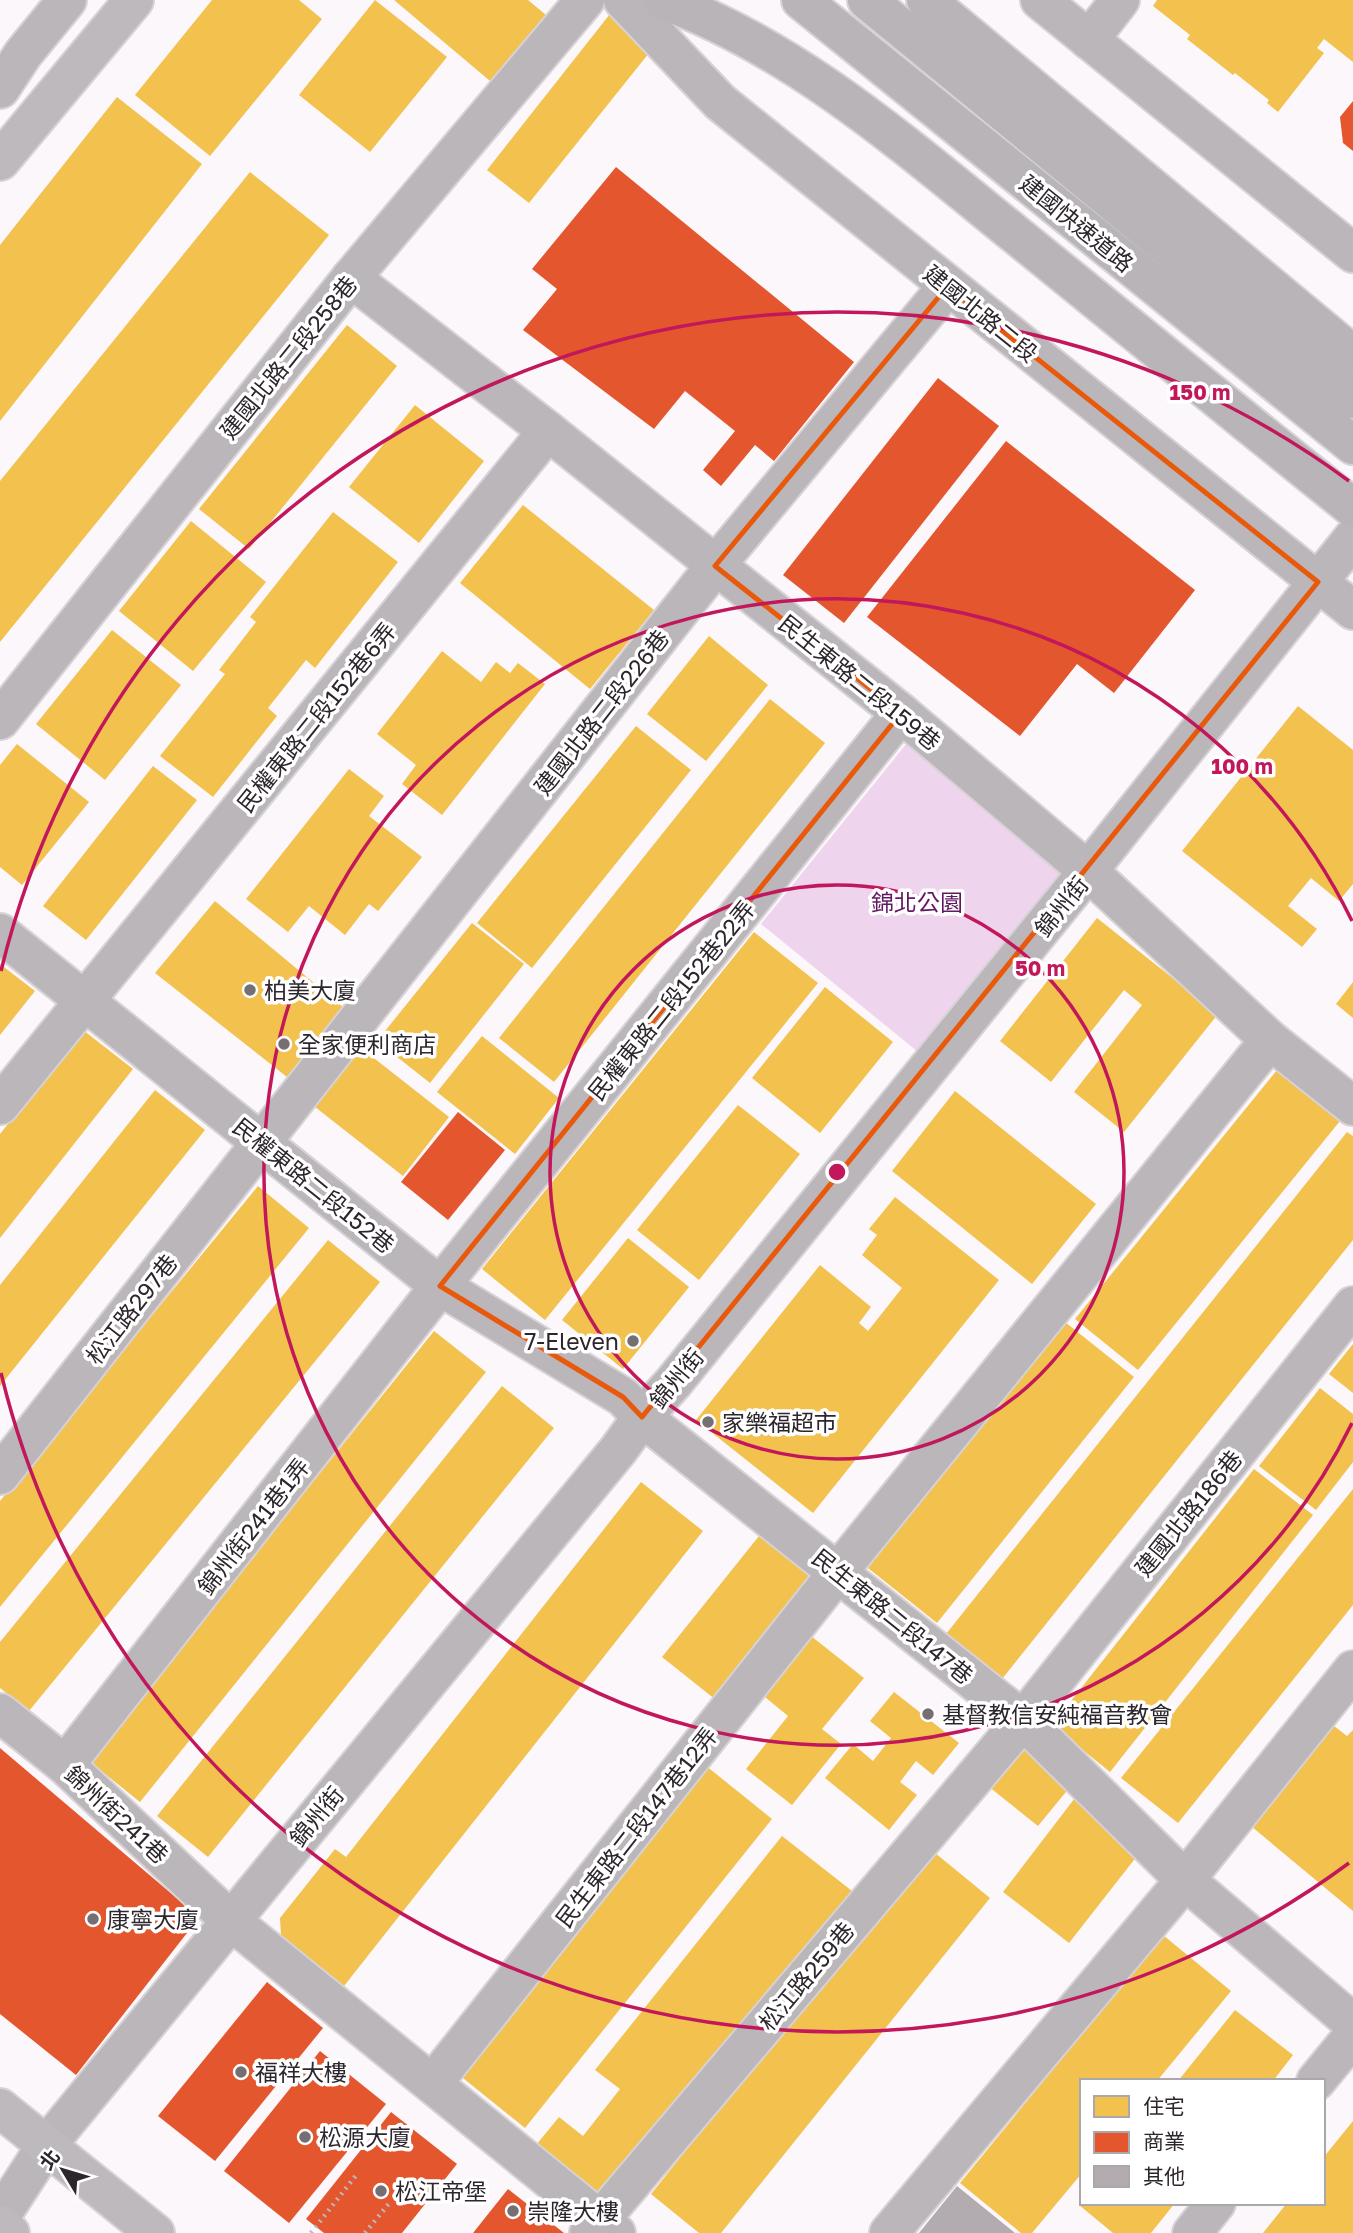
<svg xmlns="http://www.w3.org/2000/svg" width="1353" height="2233" viewBox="0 0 1353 2233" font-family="'Golos Text','Noto Sans TC',sans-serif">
  <rect width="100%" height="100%" fill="#fcf7fb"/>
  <polygon fill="#efd4ed" points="907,743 1074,879 928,1060 761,924"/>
  <g fill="#f2c14e">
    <polygon points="212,0 299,0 322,19 210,156 135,95"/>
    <polygon points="375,0 447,57 370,152 299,95"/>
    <polygon points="394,0 528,0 552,20 496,86"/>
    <polygon points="1157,0 1353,0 1353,62 1324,39 1317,48 1324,53 1278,112 1267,103 1269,100 1235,73 1233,75 1187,39 1190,35 1153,6"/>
    <polygon points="610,14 653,48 529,203 487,170"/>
    <polygon points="117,97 202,164 0,421 0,245"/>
    <polygon points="250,172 329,235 0,642 0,481"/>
    <polygon points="347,325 397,366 249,549 199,509"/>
    <polygon points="415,405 484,461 419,543 349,487"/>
    <polygon points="523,505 654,610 590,689 460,583"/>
    <polygon points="333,512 398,562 315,668 306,660 268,708 277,716 213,797 160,756 225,674 219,670 256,622 250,617"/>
    <polygon points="191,521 266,582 193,671 119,611"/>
    <polygon points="112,630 181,685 105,780 36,724"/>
    <polygon points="709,636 768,685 706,761 647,714"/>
    <polygon points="442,651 481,682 496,662 510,673 518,663 545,684 442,815 402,784 416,765 377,734"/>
    <polygon points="770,699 825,743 554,1082 499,1038"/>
    <polygon points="1298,706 1353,750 1353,884 1339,901 1311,878 1288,906 1317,929 1302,947 1182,851"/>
    <polygon points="636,726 691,770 532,968 477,923"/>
    <polygon points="17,744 89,802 22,885 0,867 0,765"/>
    <polygon points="153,766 197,800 86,940 43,906"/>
    <polygon points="349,769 384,796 369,816 422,857 378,911 369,904 345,935 309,906 288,932 246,899"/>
    <polygon points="215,901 343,1007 287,1077 155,973"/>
    <polygon points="1097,918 1218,1014 1124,1132 1074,1092 1142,1005 1124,990 1051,1082 1000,1041"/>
    <polygon points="472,923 524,964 430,1083 377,1041"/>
    <polygon points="754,932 818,983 545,1320 482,1269"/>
    <polygon points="0,964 35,991 0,1035"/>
    <polygon points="1353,982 1353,1018 1336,1004"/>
    <polygon points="825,987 893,1042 820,1133 752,1078"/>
    <polygon points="83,1030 133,1069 0,1238 0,1134"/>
    <polygon points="482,1036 559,1098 515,1154 437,1092"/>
    <polygon points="356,1044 449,1117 403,1176 310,1103"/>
    <polygon points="1277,1070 1340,1121 1138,1370 1075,1319"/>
    <polygon points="155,1090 205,1130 0,1386 0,1285"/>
    <polygon points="955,1091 1096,1204 1032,1284 892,1171"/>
    <polygon points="738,1105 800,1154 699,1280 637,1230"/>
    <polygon points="1347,1132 1353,1136 1353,1240 1002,1679 946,1634"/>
    <polygon points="258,1186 309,1228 0,1607 0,1501"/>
    <polygon points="895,1197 999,1280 813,1513 696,1420 820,1265 871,1307 859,1323 868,1331 902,1288 862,1255 877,1235 869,1229"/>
    <polygon points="628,1238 689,1287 623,1369 562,1320"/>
    <polygon points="328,1240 380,1282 29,1711 0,1688 0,1642"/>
    <polygon points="1065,1322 1134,1377 937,1623 868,1568"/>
    <polygon points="434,1331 486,1372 140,1802 89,1761"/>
    <polygon points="1353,1344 1353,1393 1329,1374"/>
    <polygon points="502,1386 554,1428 208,1857 157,1816"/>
    <polygon points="1320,1388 1353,1414 1353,1462 1316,1510 1259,1466"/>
    <polygon points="1254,1469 1313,1515 1110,1772 1052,1725"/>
    <polygon points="641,1482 703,1531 344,1986 281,1936 280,1918 335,1849 346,1857"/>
    <polygon points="1353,1489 1353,1605 1178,1823 1121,1778"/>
    <polygon points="759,1536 813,1579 716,1700 662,1657"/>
    <polygon points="806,1632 864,1678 822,1729 841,1744 792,1805 746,1769 788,1716 759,1692"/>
    <polygon points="894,1692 959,1743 933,1775 916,1761 900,1782 917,1795 889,1830 825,1778 853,1744 873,1761 891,1738 870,1721"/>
    <polygon points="1334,1726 1347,1736 1353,1730 1353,1911 1240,1817 1293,1775"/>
    <polygon points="1015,1742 1070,1787 1038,1826 983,1782"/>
    <polygon points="705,1765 772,1819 525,2128 458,2074"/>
    <polygon points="1081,1790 1148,1842 1069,1943 1003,1892"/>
    <polygon points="782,1836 852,1891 607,2197 591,2198 532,2150 559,2117 583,2136 620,2089 595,2070"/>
    <polygon points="929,1848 990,1898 721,2233 699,2233 651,2194"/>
    <polygon points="1163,1935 1231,1991 1157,2081 1082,2081 1082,2173 1032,2233 1021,2233 960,2183"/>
    <polygon points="1235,2010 1293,2055 1273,2081 1178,2081"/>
    <polygon points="1353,2121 1353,2233 1263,2233 1287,2203 1323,2203 1323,2158"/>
    <polygon points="1081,2203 1175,2203 1151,2233 1113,2233 1079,2205"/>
  </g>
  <g fill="#e4572e">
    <polygon points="1353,101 1353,151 1343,143 1340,117"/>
    <polygon points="616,167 854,362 774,461 755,445 721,486 703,470 735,431 685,391 654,429 523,330 557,289 532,269"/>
    <polygon points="938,378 999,426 844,623 783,575"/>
    <polygon points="1006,441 1195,590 1114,693 1077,664 1020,736 867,617"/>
    <polygon points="458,1112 505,1150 448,1220 401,1182"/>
    <polygon points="0,1748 186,1906 187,1933 76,2075 0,2014"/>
    <polygon points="267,1982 323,2028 215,2161 158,2116"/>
    <polygon points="320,2051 386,2104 289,2223 224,2171"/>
    <polygon points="391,2112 457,2164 402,2233 324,2233 306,2219"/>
    <polygon points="508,2189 564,2233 473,2233"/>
  </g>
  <polygon fill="#b2acb1" points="957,2186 1015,2233 919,2233"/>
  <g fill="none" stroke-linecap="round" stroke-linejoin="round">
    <g stroke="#d6d2d5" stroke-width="42">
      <g id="minor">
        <polyline points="623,0 720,102 1353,610"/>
        <polyline points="1040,0 1353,253"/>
        <polyline points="1089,40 1120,0"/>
        <polyline points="0,89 23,54 67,0"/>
        <polyline points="351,278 548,431 901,713 1088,871 1270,1040 1353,1106"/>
        <polyline points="0,720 351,278 585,0"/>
        <polyline points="0,933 440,1286 623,1397 642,1417 1023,1720 1185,1880 1353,2023"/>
        <polyline points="0,1105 548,431"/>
        <polyline points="0,1475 715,566 947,287"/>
        <polyline points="0,1713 65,1765 230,1920 616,2233"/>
        <polyline points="65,1765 440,1286 901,713"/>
        <polyline points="1316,2081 1353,2036"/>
        <polyline points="433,2083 838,1572 1270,1040"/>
        <polyline points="0,2217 46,2146 619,1449 642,1417 673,1383 1088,871 1353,538"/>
        <polyline points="589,2233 1023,1720 1353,1306"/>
        <polyline points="889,2233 1185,1880 1353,1670"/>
        <polyline points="1192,2233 1216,2203"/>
      </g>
    </g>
    <g stroke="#d6d2d5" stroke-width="42">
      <g id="major">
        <polyline points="0,161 134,0"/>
        <polyline points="0,2108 155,2233"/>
        <polyline points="0,2225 10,2233"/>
      </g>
    </g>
    <g stroke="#d6d2d5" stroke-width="42">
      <g id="highway">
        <path d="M663,0C796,49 906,146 1015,234C1127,325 1240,417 1353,508"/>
        <polyline points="801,0 1353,445"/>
        <polyline points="867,0 1353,399"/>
        <polyline points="926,0 1353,355"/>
      </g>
    </g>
    <g stroke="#bbb7ba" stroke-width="4.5" stroke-dasharray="2 5" stroke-linecap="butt">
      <polyline points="311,2233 357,2174"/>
      <polyline points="365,2233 391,2201"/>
    </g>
    <use href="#minor" stroke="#bab6ba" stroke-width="38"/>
    <use href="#major" stroke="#bdb9bc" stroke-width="38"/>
    <use href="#highway" stroke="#b8b4b7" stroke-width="38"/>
  </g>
  <path fill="none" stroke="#e8590c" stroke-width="5" stroke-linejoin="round" d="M947,287L1318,582L642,1417L623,1397L440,1286L901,713L715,566Z"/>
  <g fill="none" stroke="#c2185b" stroke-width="3.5">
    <circle cx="837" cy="1172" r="287"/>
    <path d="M1352 1423A573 573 0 1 1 1352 921"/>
    <path d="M1349 1863A860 860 0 0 1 1 1373M1 971A860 860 0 0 1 1349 481"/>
  </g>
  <g fill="#756f74" stroke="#fff" stroke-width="2.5">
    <circle cx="250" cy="990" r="7"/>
    <circle cx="284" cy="1044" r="7"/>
    <circle cx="633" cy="1341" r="7"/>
    <circle cx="708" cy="1422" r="7"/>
    <circle cx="928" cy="1714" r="7"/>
    <circle cx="93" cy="1919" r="7"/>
    <circle cx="241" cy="2072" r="7"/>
    <circle cx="305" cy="2137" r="7"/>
    <circle cx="381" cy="2191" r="7"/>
    <circle cx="513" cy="2211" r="7"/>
  </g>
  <g text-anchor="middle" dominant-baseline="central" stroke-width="7" stroke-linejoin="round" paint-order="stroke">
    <g font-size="23" fill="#2d262c" stroke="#fff">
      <text transform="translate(1077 223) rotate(39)">建國快速道路</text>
      <text transform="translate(981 313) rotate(39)">建國北路二段</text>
      <text transform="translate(288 357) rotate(-51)">建國北路二段258巷</text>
      <text transform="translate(860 682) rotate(39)">民生東路二段159巷</text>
      <text transform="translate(601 712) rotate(-52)">建國北路二段226巷</text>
      <text transform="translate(316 717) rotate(-51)">民權東路二段152巷6弄</text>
      <text transform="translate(1061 906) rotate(-51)">錦州街</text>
      <text transform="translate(671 1000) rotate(-51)">民權東路二段152巷22弄</text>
      <text transform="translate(314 1185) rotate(39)">民權東路二段152巷</text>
      <text transform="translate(131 1309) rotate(-52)">松江路297巷</text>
      <text transform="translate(676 1378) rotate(-50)">錦州街</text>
      <text transform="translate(1188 1513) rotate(-51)">建國北路186巷</text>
      <text transform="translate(253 1526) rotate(-52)">錦州街241巷1弄</text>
      <text transform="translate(893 1616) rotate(39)">民生東路二段147巷</text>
      <text transform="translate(117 1814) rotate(43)">錦州街241巷</text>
      <text transform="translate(316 1816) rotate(-50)">錦州街</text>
      <text transform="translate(636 1827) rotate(-52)">民生東路二段147巷12弄</text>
      <text transform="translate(806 1976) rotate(-50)">松江路259巷</text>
    </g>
    <g font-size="23" fill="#621961" stroke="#fff">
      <text x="917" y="902">錦北公園</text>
    </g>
    <g font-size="23" fill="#2d262c" stroke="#fff" text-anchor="start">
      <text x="264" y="990">柏美大廈</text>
      <text x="298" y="1044">全家便利商店</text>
      <text x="619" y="1341" text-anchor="end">7-Eleven</text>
      <text x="722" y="1422">家樂福超市</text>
      <text x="942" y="1714">基督教信安純福音教會</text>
      <text x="107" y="1919">康寧大廈</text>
      <text x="255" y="2072">福祥大樓</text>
      <text x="319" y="2137">松源大廈</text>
      <text x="395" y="2191">松江帝堡</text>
      <text x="527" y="2211">崇隆大樓</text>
    </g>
  </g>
  <circle cx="837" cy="1172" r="10" fill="#c2185b" stroke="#fff" stroke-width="3.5"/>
  <g font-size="21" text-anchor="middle" font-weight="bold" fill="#c2185b" stroke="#fff" stroke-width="7" stroke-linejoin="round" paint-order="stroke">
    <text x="1200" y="400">150 m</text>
    <text x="1242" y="774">100 m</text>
    <text x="1040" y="976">50 m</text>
  </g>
  <rect x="1080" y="2079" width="245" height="126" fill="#ffffff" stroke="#aba8ab" stroke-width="2"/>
  <rect x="1094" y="2096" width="35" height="21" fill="#f2c14e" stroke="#aba8ab" stroke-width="2"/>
  <text x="1143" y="2114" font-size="21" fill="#2d262c">住宅</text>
  <rect x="1094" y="2132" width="35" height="21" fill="#e4572e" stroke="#aba8ab" stroke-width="2"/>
  <text x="1143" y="2149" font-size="21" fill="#2d262c">商業</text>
  <rect x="1094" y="2166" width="35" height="21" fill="#b2acb1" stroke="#aba8ab" stroke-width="2"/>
  <text x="1143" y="2184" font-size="21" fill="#2d262c">其他</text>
  <g transform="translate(63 2170) rotate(308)" stroke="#ffffff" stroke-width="5" paint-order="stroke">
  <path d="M0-5L12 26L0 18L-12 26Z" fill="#2d262c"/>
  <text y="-10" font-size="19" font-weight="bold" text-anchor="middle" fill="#2d262c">北</text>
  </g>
</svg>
